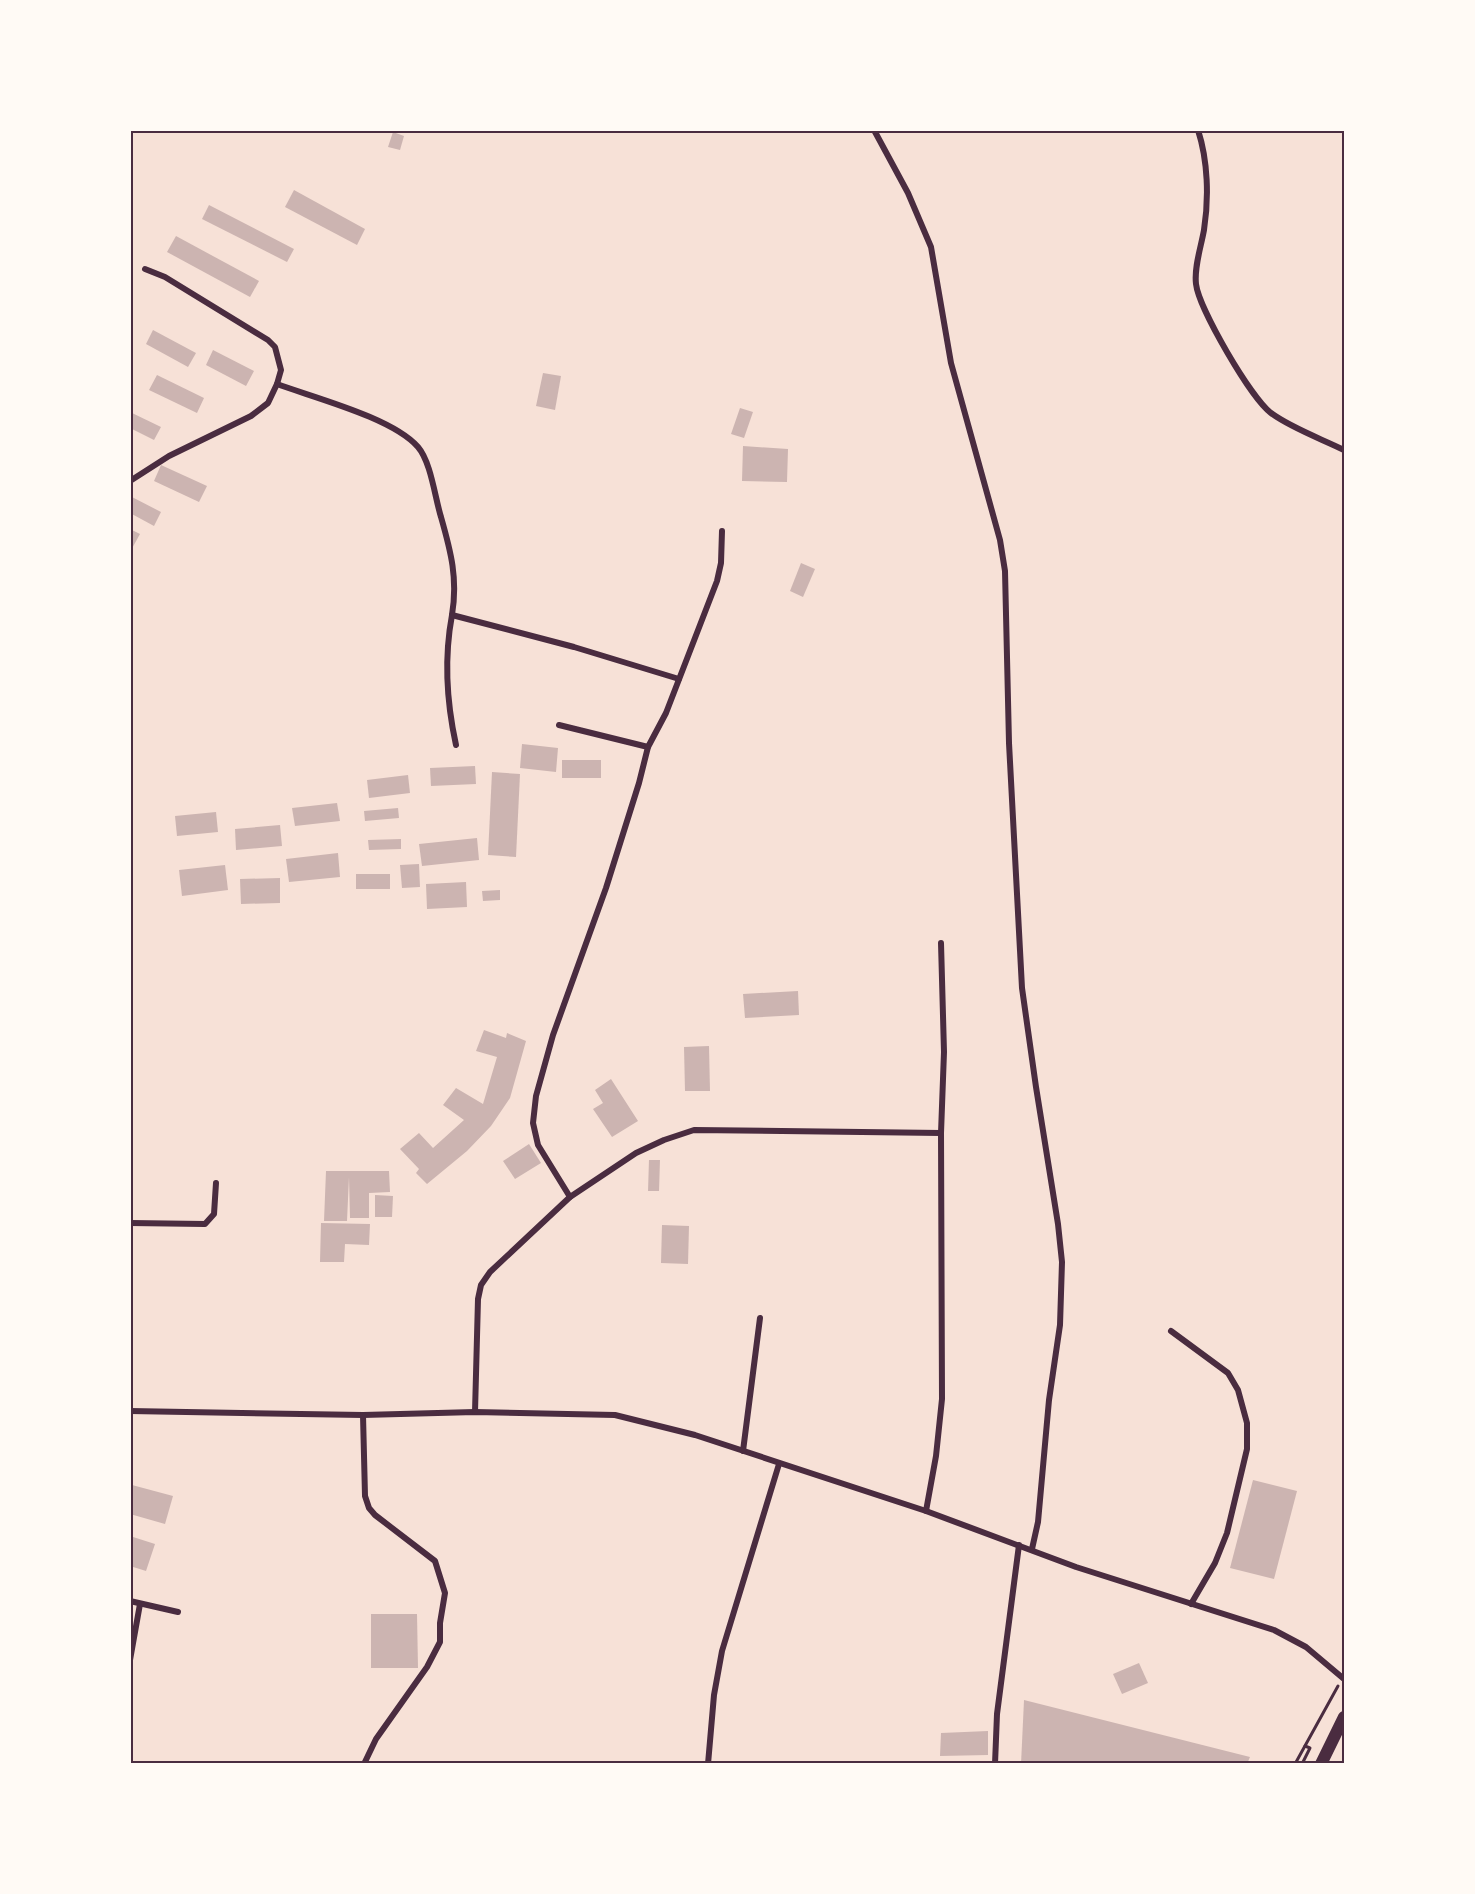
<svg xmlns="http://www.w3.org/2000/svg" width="1475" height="1894" viewBox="0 0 1475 1894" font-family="'IBM Plex Sans',sans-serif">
  <rect width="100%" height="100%" fill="#f7e1d7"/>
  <g fill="#ccb4b1">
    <polygon points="393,132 404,136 400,150 388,147"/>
    <polygon points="294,190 365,229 357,245 285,207"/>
    <polygon points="209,205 294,249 287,262 202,219"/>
    <polygon points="176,236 259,281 250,297 167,252"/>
    <polygon points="153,330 196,353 188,367 146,344"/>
    <polygon points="213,350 254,371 246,386 206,365"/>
    <polygon points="543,373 561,376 555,410 536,406"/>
    <polygon points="157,375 204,398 197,413 149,390"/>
    <polygon points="740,408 753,412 744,438 731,434"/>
    <polygon points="130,412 161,427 154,440 130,428"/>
    <polygon points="743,446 788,449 787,482 742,481"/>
    <polygon points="161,465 207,486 199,502 154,481"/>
    <polygon points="130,496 161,512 154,526 130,513"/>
    <polygon points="130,529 140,534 130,552"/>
    <polygon points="801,563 815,569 803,597 790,591"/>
    <polygon points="522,744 558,748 556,772 520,768"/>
    <rect x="562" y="760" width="39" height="18"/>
    <polygon points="475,766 476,784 431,786 430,768"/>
    <polygon points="492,772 520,774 516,857 488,855"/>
    <polygon points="408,775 410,793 369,798 367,780"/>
    <polygon points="337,803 340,821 295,826 292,808"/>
    <polygon points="398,808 399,818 365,821 364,811"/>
    <polygon points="216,812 218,832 177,836 175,816"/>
    <polygon points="280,825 282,846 236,850 235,829"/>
    <polygon points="477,838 479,860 422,866 419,844"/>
    <polygon points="401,839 401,849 369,850 368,840"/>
    <polygon points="338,853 340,877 289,882 286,859"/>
    <polygon points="419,864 420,887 402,888 400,865"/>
    <polygon points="225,865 228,890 182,896 179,870"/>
    <rect x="356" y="874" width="34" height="15"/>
    <polygon points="280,878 280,903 241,904 240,879"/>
    <polygon points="466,882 467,907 427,909 426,884"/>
    <polygon points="500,890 500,900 483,901 482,891"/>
    <polygon points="798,991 799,1015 745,1018 743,994"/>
    <polygon points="484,1030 506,1038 507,1033 526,1041 510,1098 491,1126 467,1151 427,1184 416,1173 419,1169 400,1149 419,1133 433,1148 464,1120 443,1105 456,1088 483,1104 497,1057 476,1051"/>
    <polygon points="709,1046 710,1091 685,1091 684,1047"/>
    <polygon points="611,1079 638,1121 612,1137 593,1109 603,1103 595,1090"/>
    <polygon points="529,1144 541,1163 515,1179 503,1161"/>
    <polygon points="649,1160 660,1160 659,1191 648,1191"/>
    <polygon points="326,1171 389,1171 390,1192 369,1193 369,1218 350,1218 349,1177 347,1221 324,1221"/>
    <polygon points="375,1195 393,1196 392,1217 375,1217"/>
    <polygon points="321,1223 370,1224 369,1245 345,1244 344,1262 320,1262"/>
    <polygon points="662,1225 689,1226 688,1264 661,1263"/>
    <polygon points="1253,1480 1297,1491 1274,1579 1230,1568"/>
    <polygon points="132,1485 173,1496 165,1524 130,1514"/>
    <polygon points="130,1536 155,1544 146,1571 130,1566"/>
    <polygon points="371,1614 417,1614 418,1668 371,1668"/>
    <polygon points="1139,1663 1148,1683 1122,1694 1113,1674"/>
    <polygon points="1024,1700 1250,1757 1247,1764 1021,1764"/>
    <polygon points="988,1731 988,1755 940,1756 941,1733"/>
  </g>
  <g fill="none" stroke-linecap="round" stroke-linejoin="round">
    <g stroke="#4a2c40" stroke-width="3">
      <polyline points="1295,1764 1338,1686"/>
      <polyline points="1302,1764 1310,1748 1305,1746"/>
    </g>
    <g stroke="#4a2c40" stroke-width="6">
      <polyline points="874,130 908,193 931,247 951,363 1000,540 1005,571 1009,743 1022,988 1036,1087 1058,1224 1062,1262 1060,1325 1049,1400 1038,1522 1032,1549"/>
      <path d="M1198,130C1208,161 1209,198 1204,230C1201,247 1194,267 1196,284C1199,309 1251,398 1271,413C1291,428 1322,439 1344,450"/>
      <path d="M277,384C315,398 393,418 418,447C431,462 435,498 441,517C451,552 458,579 452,615L574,647L679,679"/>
      <polyline points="130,481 169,456 251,416 268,403 277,384 281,370 275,347 268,340 165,277 145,269"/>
      <path d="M452,615C444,658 447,704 456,745"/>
      <polyline points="559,725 648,747"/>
      <polyline points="570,1197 538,1145 533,1123 536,1096 553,1035 606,888 639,783 648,747 666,713 717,581 721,563 722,531"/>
      <polyline points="130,1223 205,1224 214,1214 216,1183"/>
      <polyline points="1171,1331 1228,1373 1238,1390 1247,1423 1247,1449 1227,1533 1215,1563 1191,1604"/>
      <polyline points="130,1411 363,1415 475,1412 615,1415 695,1435 926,1511 1076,1567 1274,1630 1306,1647 1344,1679"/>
      <polyline points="475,1412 478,1299 481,1285 490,1272 570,1197 636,1153 664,1140 694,1130 941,1133"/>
      <polyline points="363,1415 365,1496 369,1508 375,1515 435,1561 445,1593 440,1623 440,1642 427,1667 376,1739 364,1764"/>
      <polyline points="743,1451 760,1318"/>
      <polyline points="926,1511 936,1456 942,1399 941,1133 944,1052 941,943"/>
      <polyline points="130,1601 178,1612"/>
      <polyline points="130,1660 140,1604"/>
      <polyline points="708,1764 714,1695 722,1651 779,1464"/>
      <polyline points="995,1764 997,1714 1019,1545"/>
    </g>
    <polyline stroke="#4a2c40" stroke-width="12" points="1321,1764 1344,1717"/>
  </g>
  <rect width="1475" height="1894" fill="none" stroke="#fffaf5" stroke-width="264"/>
  <rect x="132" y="132" width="1211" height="1630" fill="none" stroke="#4a2c40" stroke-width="2"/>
</svg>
